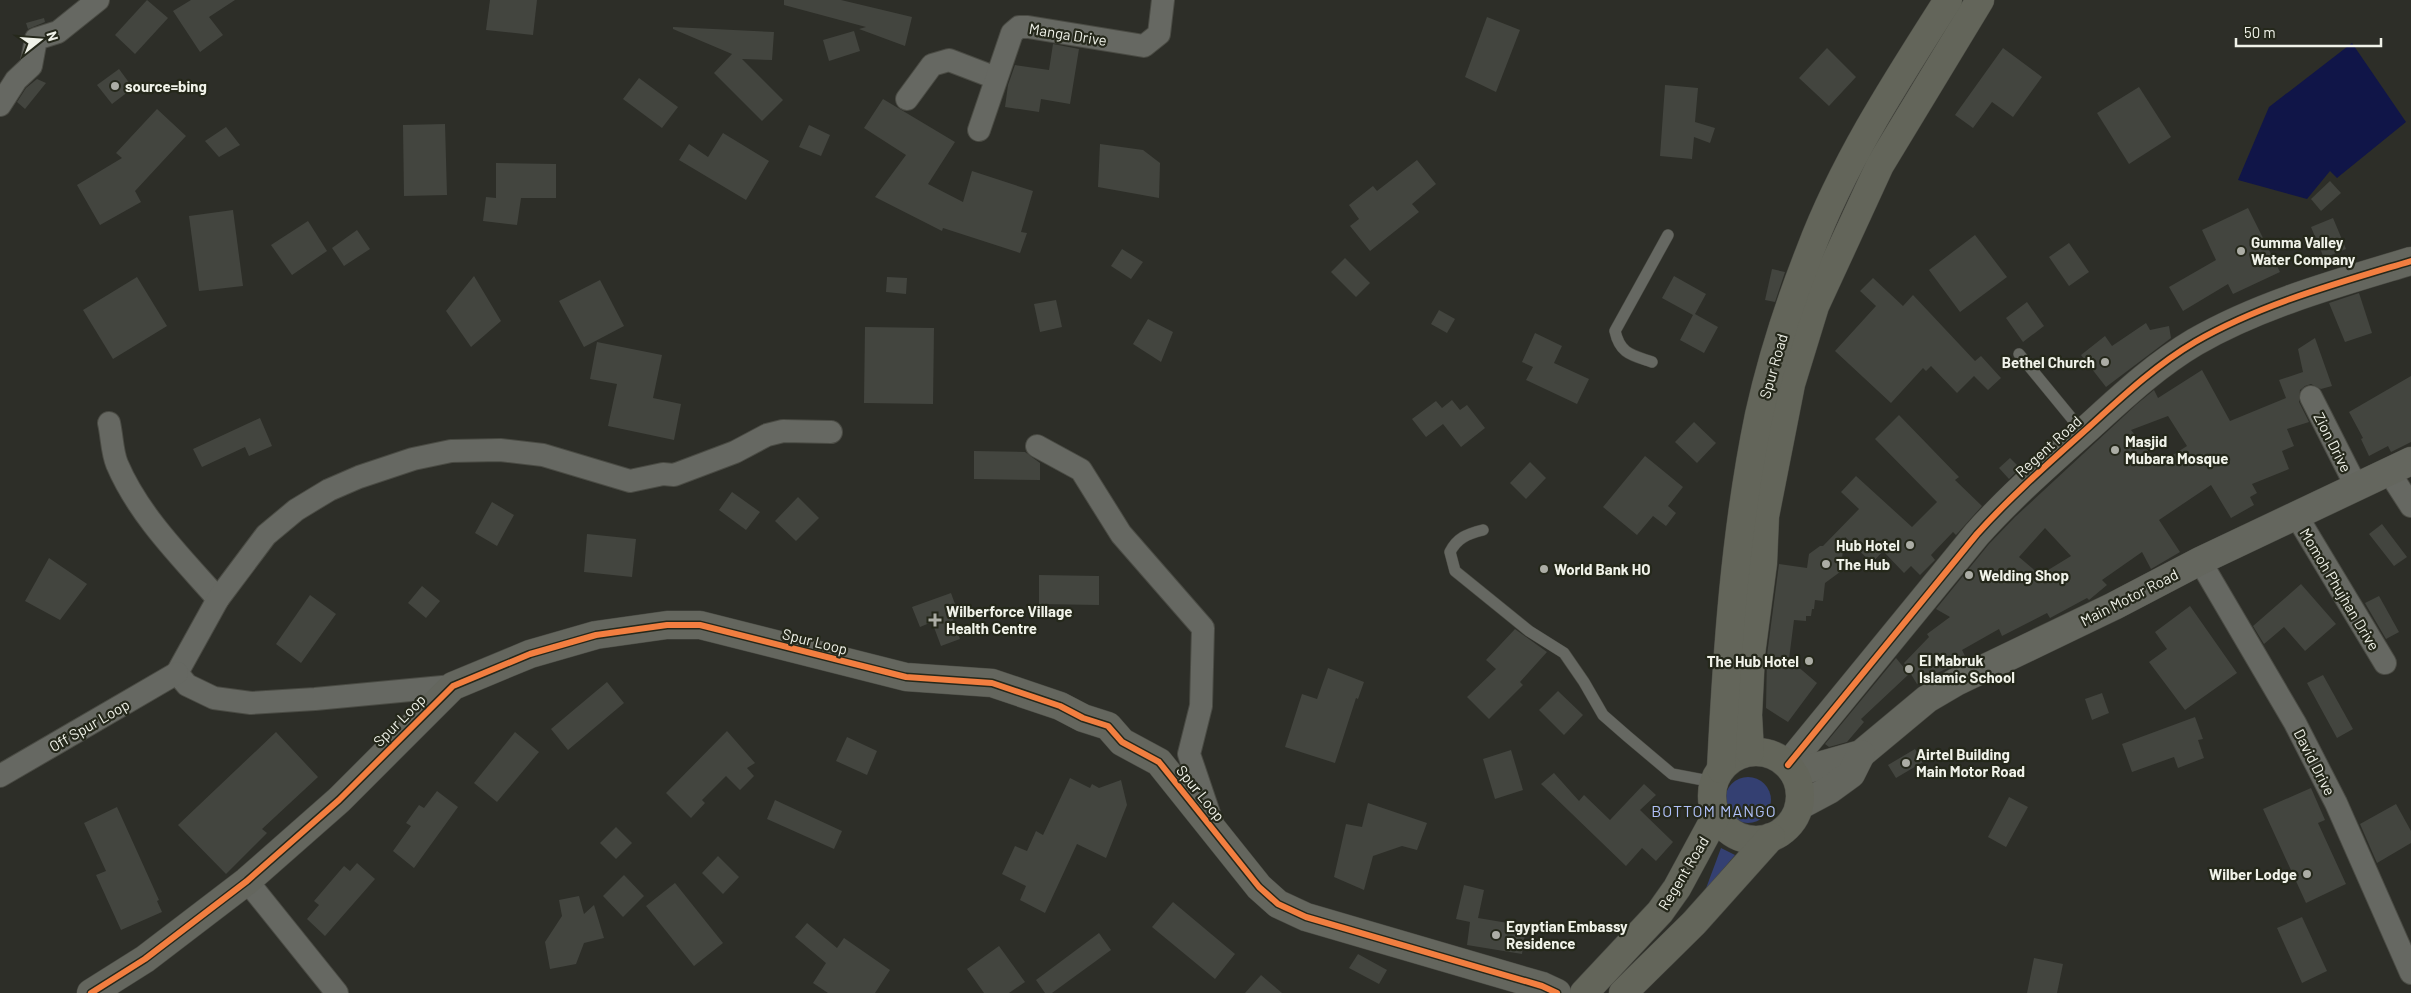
<svg xmlns="http://www.w3.org/2000/svg" width="2411" height="993" viewBox="0 0 2411 993" font-family="Barlow,sans-serif">
  <rect width="100%" height="100%" fill="#2d2e28"/>
  <g fill="#344072">
    <circle cx="1748" cy="800" r="23"/>
    <polygon points="1721,848 1735,855 1705,891"/>
  </g>
  <polygon fill="#101548" points="2352,43 2406,122 2337,178 2330,171 2307,199 2238,180 2269,107"/>
  <g fill="#43453f" fill-rule="evenodd">
    <polygon points="147,0 168,18 135,54 115,35"/>
    <polygon points="191,0 235,0 209,17 223,35 200,52 173,11"/>
    <polygon points="490,0 537,0 533,35 486,30"/>
    <polygon points="784,0 841,0 912,17 905,46 859,29 866,27 784,5"/>
    <polygon points="1487,17 1520,30 1496,92 1465,77"/>
    <polygon points="44,18 45,22 28,29 26,23"/>
    <polygon points="673,27 774,32 772,60 742,59 783,100 762,121 714,73 732,54 673,29"/>
    <polygon points="854,31 860,51 829,61 823,40"/>
    <polygon points="1053,44 1079,49 1070,104 1041,99 1039,112 1005,107 1008,85 1015,65 1049,70"/>
    <polygon points="1827,48 1856,77 1829,106 1799,78"/>
    <polygon points="2003,48 2042,77 2013,117 1992,102 1973,128 1955,115"/>
    <polygon points="119,69 133,88 112,104 97,85"/>
    <polygon points="639,78 678,107 662,128 623,99"/>
    <polygon points="37,79 46,83 25,109 17,102 26,88"/>
    <polygon points="1665,85 1698,88 1695,122 1715,128 1710,143 1694,137 1692,159 1660,156"/>
    <polygon points="2139,87 2171,137 2129,164 2097,113"/>
    <polygon points="883,99 955,142 928,184 963,202 972,171 1033,191 1021,232 1027,233 1020,253 943,228 942,231 875,197 906,155 864,128"/>
    <polygon points="157,109 186,136 135,191 141,202 100,225 77,185 122,158 116,153"/>
    <polygon points="445,124 447,195 404,196 403,125"/>
    <polygon points="809,125 830,135 821,156 799,147"/>
    <polygon points="226,127 240,145 219,157 205,141"/>
    <polygon points="723,133 769,161 746,200 679,160 689,144 708,157"/>
    <polygon points="1100,144 1143,150 1160,163 1159,198 1098,187"/>
    <polygon points="1417,160 1436,184 1412,204 1419,212 1370,251 1350,226 1359,219 1349,205 1373,186 1377,191"/>
    <polygon points="496,163 556,164 556,198 521,198 517,225 483,221 486,197 496,198"/>
    <polygon points="2330,181 2341,193 2321,211 2311,199"/>
    <polygon points="2248,208 2280,272 2233,294 2228,284 2183,311 2169,287 2216,260 2202,230"/>
    <polygon points="233,210 243,286 199,291 189,216"/>
    <polygon points="2333,218 2346,249 2324,258 2311,227"/>
    <polygon points="308,221 327,251 292,275 271,245"/>
    <polygon points="357,230 370,249 344,266 332,248"/>
    <polygon points="1975,235 2007,277 1960,312 1929,270"/>
    <polygon points="2069,243 2089,272 2069,286 2049,257"/>
    <polygon points="1122,249 1143,262 1131,279 1111,266"/>
    <polygon points="1345,258 1370,283 1356,297 1331,272"/>
    <polygon points="1772,269 1785,272 1775,302 1765,300"/>
    <polygon points="474,276 501,321 471,347 446,311"/>
    <polygon points="1674,276 1706,294 1695,314 1718,327 1704,353 1680,340 1693,315 1662,298"/>
    <polygon points="137,277 167,326 113,359 83,310"/>
    <polygon points="887,277 907,278 906,294 886,292"/>
    <polygon points="1873,278 1903,306 1913,295 1975,361 1981,356 2001,378 1988,390 1974,376 1957,393 1931,366 1926,371 1923,368 1891,403 1835,351 1876,306 1860,291"/>
    <polygon points="600,280 624,326 584,347 559,301"/>
    <polygon points="2359,293 2372,333 2345,342 2329,303"/>
    <polygon points="1056,300 1062,327 1040,332 1034,304"/>
    <polygon points="2027,302 2044,326 2023,342 2006,318"/>
    <polygon points="1439,310 1455,319 1447,333 1431,324"/>
    <polygon points="1148,319 1173,332 1161,362 1133,344"/>
    <polygon points="2146,323 2150,330 2169,326 2171,338 2106,387 2081,355 2105,336 2112,346"/>
    <polygon points="865,327 934,328 933,404 864,403"/>
    <polygon points="1535,333 1562,346 1554,363 1589,379 1577,404 1526,380 1533,367 1522,362"/>
    <path d="M2315,338L2332,386L2321,389L2311,384L2305,386L2300,390L2299,402L2309,422L2287,429L2294,446L2282,451L2289,469L2252,484L2257,493L2250,497L2254,505L2231,518L2211,485L2159,520L2180,552L2151,569L2142,552L2102,580L2107,585L2089,600L2087,598L2050,618L2047,613L2002,636L1999,629L1962,650L1966,658L1917,684L1904,663L1929,637L1927,634L1950,617L1936,609L1989,544L2015,517L2137,404L2154,390L2158,398L2202,370L2230,421L2286,398L2279,380L2303,372L2298,349ZM2168,416L2187,446L2159,464L2131,430ZM2045,528L2071,556L2040,575L2019,557Z"/>
    <polygon points="597,342 662,355 653,398 681,404 674,440 608,426 617,384 590,379"/>
    <polygon points="2411,376 2411,442 2391,452 2388,446 2369,456 2361,439 2363,438 2349,412"/>
    <polygon points="1452,400 1460,410 1467,405 1485,428 1461,447 1443,424 1426,437 1412,419 1436,401 1442,408"/>
    <polygon points="1899,415 1959,477 1955,480 1982,506 1956,535 1953,532 1931,555 1935,560 1920,575 1911,566 1904,573 1883,551 1872,563 1845,537 1840,572 1825,583 1823,601 1815,600 1814,609 1812,609 1811,616 1806,616 1806,621 1794,620 1789,659 1817,683 1788,722 1766,708 1767,655 1779,564 1807,568 1809,554 1820,546 1823,546 1859,509 1841,492 1856,476 1912,527 1937,502 1875,439"/>
    <polygon points="260,418 272,446 249,456 245,447 202,467 193,449"/>
    <polygon points="1694,422 1716,443 1697,463 1675,442"/>
    <polygon points="974,451 1025,452 1040,463 1040,480 974,479"/>
    <polygon points="1645,456 1683,487 1668,506 1676,513 1666,526 1653,516 1637,535 1603,507"/>
    <polygon points="2010,458 2020,468 2009,479 1999,468"/>
    <polygon points="1530,462 1546,478 1526,499 1510,483"/>
    <polygon points="732,492 760,512 746,530 719,510"/>
    <polygon points="798,497 819,518 796,541 775,521"/>
    <polygon points="492,502 514,515 497,546 475,533"/>
    <polygon points="2382,524 2407,557 2394,566 2369,534"/>
    <polygon points="587,534 636,539 632,577 584,572"/>
    <polygon points="49,558 87,584 60,620 25,601"/>
    <polygon points="1039,575 1099,576 1099,605 1039,604"/>
    <polygon points="2301,584 2336,624 2305,651 2284,627 2264,644 2253,626"/>
    <polygon points="422,586 440,601 426,618 408,603"/>
    <polygon points="951,593 959,615 952,617 960,639 941,646 932,622 920,627 912,607"/>
    <polygon points="310,595 336,614 301,663 276,644"/>
    <polygon points="2379,596 2399,632 2386,639 2365,603"/>
    <polygon points="2190,606 2237,673 2185,710 2149,662 2167,649 2155,632"/>
    <polygon points="1515,629 1547,652 1520,682 1523,685 1489,719 1467,697 1496,669 1486,660"/>
    <polygon points="1896,658 1909,674 1861,719 1864,722 1847,742 1829,747 1825,744"/>
    <polygon points="1328,668 1364,682 1358,699 1356,698 1335,763 1285,747 1302,694 1317,699"/>
    <polygon points="2323,675 2353,729 2337,738 2307,683"/>
    <polygon points="607,682 624,703 568,750 551,729"/>
    <polygon points="1558,691 1583,715 1564,735 1539,710"/>
    <polygon points="2102,693 2109,713 2092,720 2085,699"/>
    <polygon points="2195,717 2203,739 2198,740 2204,758 2178,768 2174,757 2132,772 2122,744"/>
    <polygon points="727,731 755,763 747,768 754,776 740,790 726,776 702,800 705,803 691,818 666,793"/>
    <polygon points="276,732 318,777 262,829 267,833 226,874 178,825"/>
    <polygon points="515,732 539,752 497,802 474,783"/>
    <polygon points="847,737 877,751 867,775 836,761"/>
    <polygon points="1915,749 1923,762 1896,778 1888,765"/>
    <polygon points="1511,750 1523,790 1495,799 1483,759"/>
    <polygon points="1554,773 1579,801 1584,795 1610,820 1644,784 1656,795 1640,810 1673,842 1656,861 1642,848 1626,866 1541,784"/>
    <polygon points="1070,778 1090,788 1092,784 1099,788 1121,780 1127,805 1106,858 1077,844 1045,913 1020,900 1026,886 1002,874 1015,846 1027,851 1036,831 1043,835"/>
    <polygon points="2311,788 2325,820 2318,823 2346,884 2306,903 2263,809"/>
    <polygon points="437,791 458,807 414,868 393,851 411,826 406,823 419,805 424,808"/>
    <polygon points="2009,797 2028,807 2006,847 1988,837"/>
    <polygon points="775,800 842,831 834,849 767,819"/>
    <polygon points="1368,803 1427,823 1417,850 1402,846 1373,856 1364,890 1334,877 1346,824 1362,827"/>
    <polygon points="2396,804 2411,831 2411,843 2377,863 2360,824"/>
    <polygon points="117,807 159,900 157,901 162,912 121,930 96,875 106,871 84,823"/>
    <polygon points="616,827 632,843 616,859 600,843"/>
    <polygon points="718,856 739,877 723,894 702,873"/>
    <polygon points="357,863 375,879 325,936 307,919 319,905 314,901 344,866 350,871"/>
    <polygon points="624,875 644,896 623,917 603,896"/>
    <polygon points="675,883 723,943 694,966 646,906"/>
    <polygon points="1464,885 1484,890 1478,918 1526,926 1522,954 1467,945 1470,922 1456,919"/>
    <polygon points="579,896 584,914 594,905 604,938 584,943 576,964 550,969 545,942 562,916 559,900"/>
    <polygon points="1173,902 1235,954 1215,979 1152,927"/>
    <polygon points="2302,917 2327,971 2302,983 2277,928"/>
    <polygon points="807,923 837,948 844,938 890,970 875,993 828,993 813,983 826,963 795,937"/>
    <polygon points="1099,933 1111,950 1052,993 1045,993 1036,980"/>
    <polygon points="999,946 1025,982 1009,993 984,993 967,969"/>
    <polygon points="1358,954 1387,970 1379,984 1349,968"/>
    <polygon points="2034,958 2063,964 2057,993 2027,993"/>
    <polygon points="1261,975 1282,993 1245,993"/>
  </g>
  <g fill="none" stroke-linecap="round" stroke-linejoin="round">
    <g stroke="#4a4b44" stroke-width="12">
      <g id="lane">
        <polyline points="2019,354 2083,432"/>
        <path d="M1652,362C1632,355 1620,354 1615,331L1668,235"/>
        <path d="M1483,530C1467,534 1457,538 1450,552L1455,571L1529,631L1564,653L1584,682L1603,715L1627,736L1672,774L1714,782"/>
      </g>
    </g>
    <g stroke="#4a4b44" stroke-width="24">
      <g id="street">
        <polyline points="907,99 932,65 949,60 996,78"/>
        <polyline points="0,105 16,80 31,66 36,39 58,32 98,0"/>
        <polyline points="979,130 1012,33 1019,27 1028,27 1144,46 1159,34 1163,0"/>
        <polyline points="2311,397 2356,486"/>
        <path d="M109,423C112,436 112,452 117,464C139,516 182,558 218,599"/>
        <polyline points="1037,446 1081,470 1121,534 1203,628 1201,706 1189,754 1212,822"/>
        <polyline points="2389,472 2411,506"/>
        <polyline points="2296,515 2385,663"/>
        <polyline points="2200,561 2295,723 2336,803 2411,973"/>
        <polyline points="177,673 218,599 266,535 296,510 329,490 359,477 413,459 451,451 500,450 543,455 630,481 663,474 674,475 735,452 767,435 783,431 831,432"/>
        <polyline points="177,673 187,685 214,698 251,703 315,699 453,686"/>
        <polyline points="0,776 177,673"/>
        <polyline points="247,881 337,993"/>
      </g>
    </g>
    <g stroke="#4a4b44" stroke-width="29">
      <g id="secondary">
        <path d="M1788,765L1977,534C2012,495 2050,462 2089,427C2123,396 2156,365 2195,342C2261,304 2338,283 2411,261"/>
        <polyline points="1794,773 1861,754 1927,699 1956,682 2114,606 2200,561 2411,461"/>
        <polyline points="1799,806 1829,790 1851,774 1861,754"/>
        <polyline points="91,993 145,959 247,881 339,800 453,686 530,654 596,635 667,625 700,625 906,677 992,683 1060,706 1083,718 1108,726 1122,742 1159,762 1259,887 1278,904 1306,917 1542,986 1557,993"/>
      </g>
    </g>
    <g stroke="#4a4b44" stroke-width="29">
      <g id="primary">
        <circle cx="1756" cy="796" r="44"/>
        <polyline points="1750,752 1748,715 1751,654 1763,563 1765,516 1791,384 1815,306 1880,165 1980,0"/>
        <path d="M1721,769C1727,650 1735,531 1759,415C1771,361 1790,302 1810,251C1844,161 1897,80 1948,0"/>
        <polyline points="1584,993 1660,912 1677,888 1716,816"/>
        <polyline points="1623,993 1694,923 1771,837"/>
      </g>
    </g>
    <use href="#lane" stroke="#666862" stroke-width="11"/>
    <use href="#street" stroke="#666862" stroke-width="22"/>
    <use href="#secondary" stroke="#64665e" stroke-width="28"/>
    <use href="#primary" stroke="#63655a" stroke-width="28"/>
    <g stroke="#25281b" stroke-width="9">
      <g id="cycleway">
        <path d="M1788,765L1977,534C2012,495 2050,462 2089,427C2123,396 2156,365 2195,342C2261,304 2338,283 2411,261"/>
        <polyline points="91,993 145,959 247,881 339,800 453,686 530,654 596,635 667,625 700,625 906,677 992,683 1060,706 1083,718 1108,726 1122,742 1159,762 1259,887 1278,904 1306,917 1542,986 1557,993"/>
      </g>
    </g>
    <use href="#cycleway" stroke="#f27e40" stroke-width="6"/>
  </g>
  <g fill="#acada5" stroke="#25281b" stroke-width="2">
    <circle cx="115" cy="86" r="5"/>
    <circle cx="2241" cy="251" r="5"/>
    <circle cx="2105" cy="362" r="5"/>
    <circle cx="2115" cy="450" r="5"/>
    <circle cx="1910" cy="545" r="5"/>
    <circle cx="1826" cy="564" r="5"/>
    <circle cx="1544" cy="569" r="5"/>
    <circle cx="1969" cy="575" r="5"/>
    <path d="M932.5 612.5h5v5h5v5h-5v5h-5v-5h-5v-5h5z"/>
    <circle cx="1809" cy="661" r="5"/>
    <circle cx="1909" cy="669" r="5"/>
    <circle cx="1906" cy="763" r="5"/>
    <circle cx="2307" cy="874" r="5"/>
    <circle cx="1496" cy="935" r="5"/>
  </g>
  <g text-anchor="middle" dominant-baseline="central" stroke-width="4.5" stroke-linejoin="round" paint-order="stroke">
    <g font-size="15" fill="#f0f2e9" stroke="#25281b">
      <text transform="translate(1068 34) rotate(9)">Manga Drive</text>
      <text transform="translate(1773 366) rotate(-74)">Spur Road</text>
      <text transform="translate(2333 442) rotate(63)">Zion Drive</text>
      <text transform="translate(2048 446) rotate(-42)">Regent Road</text>
      <text transform="translate(2340 589) rotate(59)">Momoh Phujhan Drive</text>
      <text transform="translate(2129 597) rotate(-27)">Main Motor Road</text>
      <text transform="translate(815 641) rotate(14)">Spur Loop</text>
      <text transform="translate(399 720) rotate(-45)">Spur Loop</text>
      <text transform="translate(89 725) rotate(-30)">Off Spur Loop</text>
      <text transform="translate(2315 762) rotate(63)">David Drive</text>
      <text transform="translate(1201 793) rotate(51)">Spur Loop</text>
      <text transform="translate(1683 873) rotate(-59)">Regent Road</text>
    </g>
    <g font-size="15" font-weight="bold" fill="#f0f2e9" stroke="#25281b" text-anchor="start">
      <text x="125" y="86">source=bing</text>
      <text x="2251" y="242">Gumma Valley<tspan x="2251" dy="17">Water Company</tspan></text>
      <text x="2095" y="362" text-anchor="end">Bethel Church</text>
      <text x="2125" y="441">Masjid<tspan x="2125" dy="17">Mubara Mosque</tspan></text>
      <text x="1900" y="545" text-anchor="end">Hub Hotel</text>
      <text x="1836" y="564">The Hub</text>
      <text x="1554" y="569">World Bank HO</text>
      <text x="1979" y="575">Welding Shop</text>
      <text x="946" y="611">Wilberforce Village<tspan x="946" dy="17">Health Centre</tspan></text>
      <text x="1919" y="660">El Mabruk<tspan x="1919" dy="17">Islamic School</tspan></text>
      <text x="1799" y="661" text-anchor="end">The Hub Hotel</text>
      <text x="1916" y="754">Airtel Building<tspan x="1916" dy="17">Main Motor Road</tspan></text>
      <text x="2297" y="874" text-anchor="end">Wilber Lodge</text>
      <text x="1506" y="926">Egyptian Embassy<tspan x="1506" dy="17">Residence</tspan></text>
    </g>
    <g font-size="16" letter-spacing="1" fill="#b0c1f8" stroke="#25281b">
      <text x="1714" y="810">BOTTOM MANGO</text>
    </g>
  </g>
  <g transform="translate(40 40) rotate(73)" stroke="#25281b" stroke-width="4" paint-order="stroke">
  <path d="M0-4L9 19L0 12L-9 19Z" fill="#f0f2e9"/>
  <text y="-8" font-size="14" font-weight="bold" text-anchor="middle" fill="#f0f2e9">N</text>
  </g>
  <path d="M2236 38v8h145v-8" fill="none" stroke="#f0f2e9" stroke-width="2.5"/>
  <text x="2244" y="38" font-size="15" fill="#f0f2e9" stroke="#25281b" stroke-width="4" paint-order="stroke">50 m</text>
</svg>
